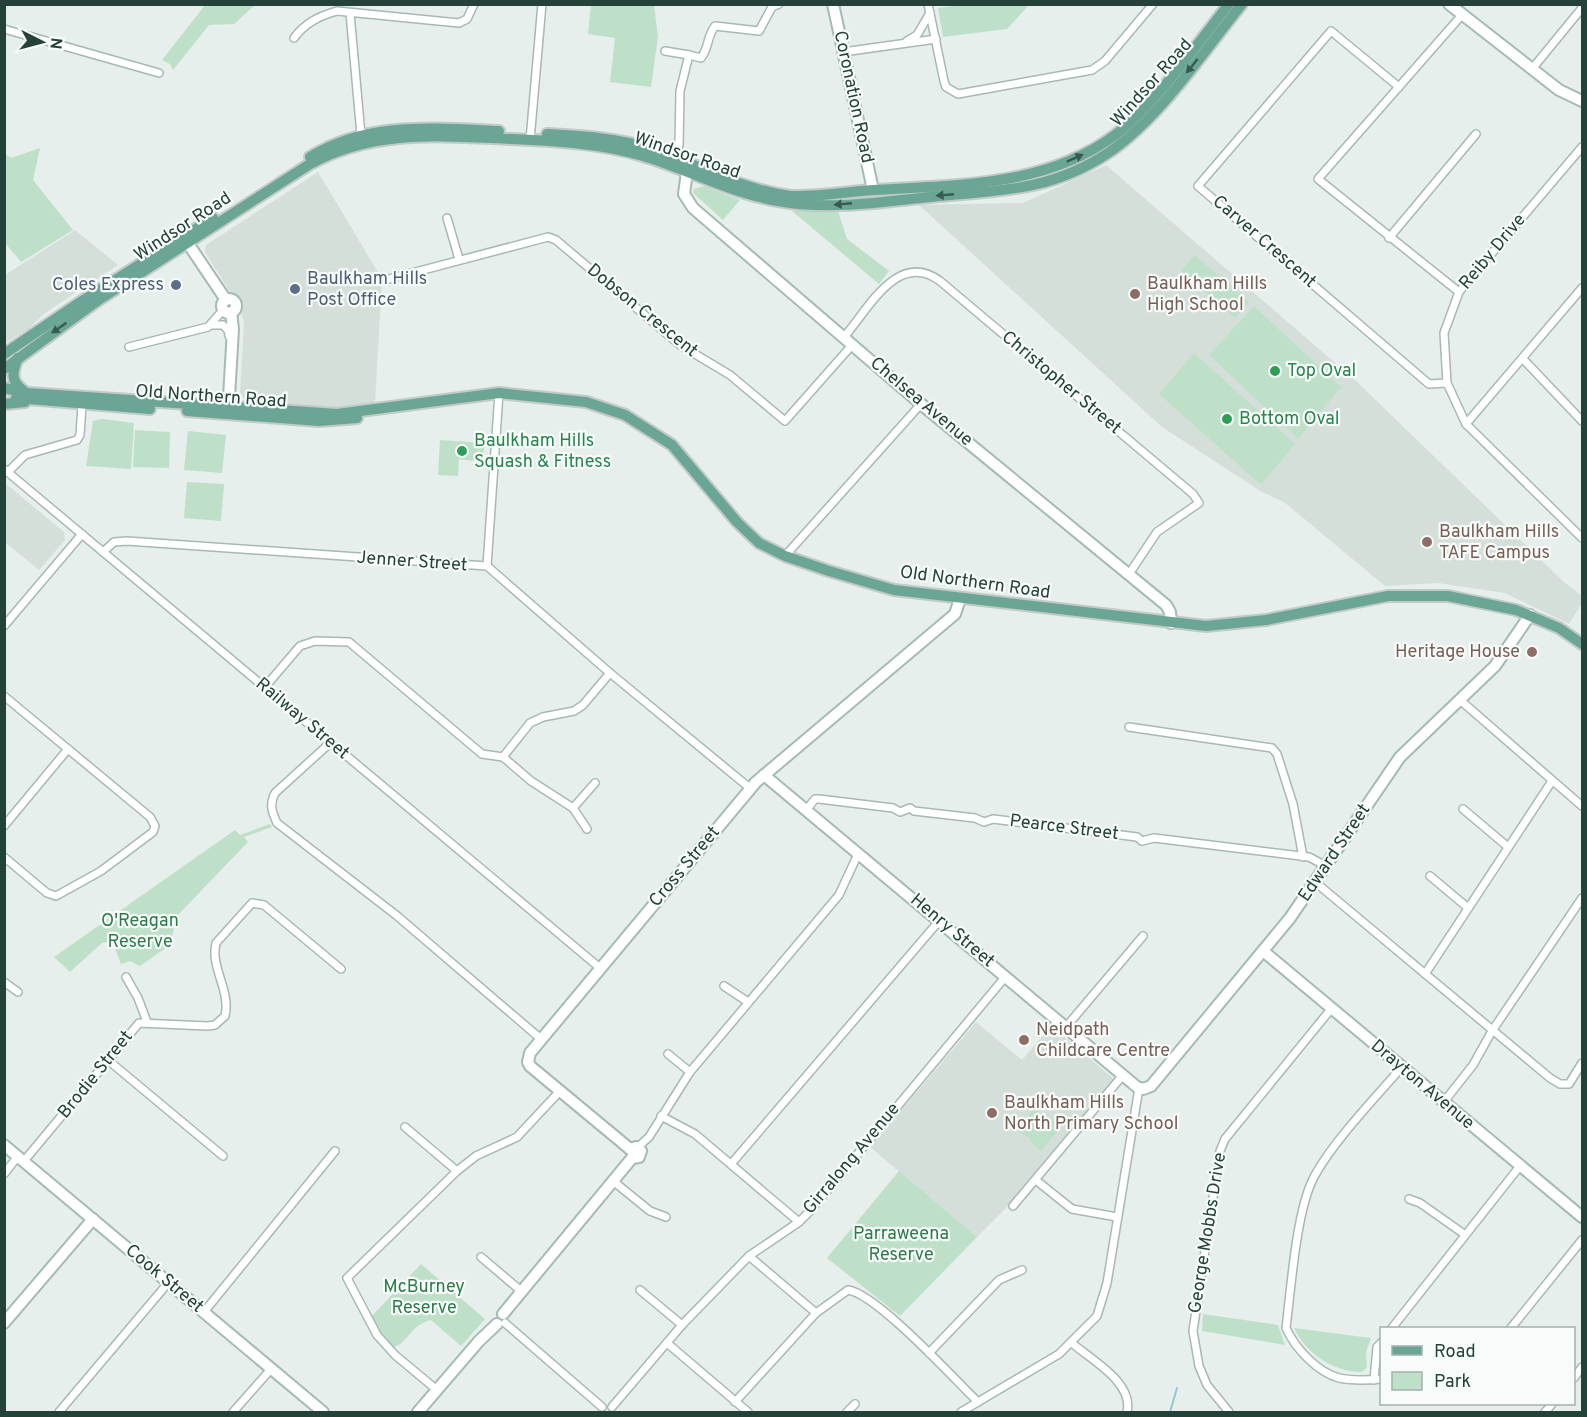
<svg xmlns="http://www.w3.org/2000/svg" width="1587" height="1417" viewBox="0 0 1587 1417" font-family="Overpass,sans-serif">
  <rect width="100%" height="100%" fill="#e6efeb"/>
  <g fill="#d4dfda">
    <polygon points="1106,165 1357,382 1564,582 1582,596 1582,603 1569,624 1505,593 1438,583 1385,586 1284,502 1262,492 1162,427 919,205 1023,203"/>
    <polygon points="318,172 382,279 375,402 332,409 247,402 240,394 244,321 236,301 205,252 206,245"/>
    <polygon points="75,230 118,265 45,313 28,329 5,343 5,275"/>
    <polygon points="5,483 64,532 65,540 39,570 5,542"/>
    <polygon points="976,1022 1022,1060 1051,1026 1114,1079 1008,1206 977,1237 870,1147"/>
  </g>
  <g fill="#bfe0c8">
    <polygon points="206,4 255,5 234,24 209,25 173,70 170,64 162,60"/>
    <polygon points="970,4 1029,4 1029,5 1007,29 943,37 938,8"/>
    <polygon points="591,5 654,5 658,37 651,87 610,82 615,38 588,34"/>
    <polygon points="40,148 33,180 73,230 21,262 5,243 5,154 11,158"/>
    <polygon points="704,186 740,200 723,220 693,193 694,189"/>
    <polygon points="792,211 838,211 847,239 889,271 879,284"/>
    <polygon points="1195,255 1249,302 1235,318 1181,271"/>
    <polygon points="1254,306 1341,387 1298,439 1209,355"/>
    <polygon points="1194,353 1295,444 1261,485 1159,394"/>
    <polygon points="102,419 134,423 131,469 86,466 93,421"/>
    <polygon points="135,430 170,432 169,468 133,467"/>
    <polygon points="188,431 226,435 222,473 184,470"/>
    <polygon points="440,440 485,443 482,462 459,459 458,476 438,475"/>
    <polygon points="187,482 224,484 221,521 184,518"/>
    <polygon points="270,824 272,827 244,837 248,842 177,916 170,945 140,966 130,961 121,964 112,941 102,943 70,972 54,957 235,830 240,835"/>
    <polygon points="1035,1107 1047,1120 1050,1117 1061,1127 1041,1151 1030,1141 1031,1139 1017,1130"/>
    <polygon points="899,1171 977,1237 900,1316 827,1258"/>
    <path d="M421,1264L485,1319L461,1346L431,1320C410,1325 408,1343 394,1347L379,1332L371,1317Z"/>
    <polygon points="1203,1314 1278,1325 1285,1345 1202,1331"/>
    <path d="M1294,1328L1371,1338L1366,1353L1367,1367L1362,1372C1334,1372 1306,1354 1294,1328Z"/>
  </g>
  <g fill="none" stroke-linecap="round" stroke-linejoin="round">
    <polyline stroke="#8ec9d4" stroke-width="2" points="1170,1412 1177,1388"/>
    <g stroke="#a8b8b2" stroke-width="10">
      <g id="street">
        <polyline points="928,4 944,81 946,87 958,94 1092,70 1105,61 1153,4"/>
        <polyline points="350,13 361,135"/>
        <polyline points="4,29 159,73"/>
        <path d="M294,38C305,23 319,16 337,11L459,23L467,19L474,4"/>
        <polyline points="907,41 917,35 930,13"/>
        <polyline points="665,51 689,55"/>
        <polyline points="843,52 936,39"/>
        <polyline points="1532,69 1582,8"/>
        <polyline points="1399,87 1331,31 1198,186 1429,384 1447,383"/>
        <polyline points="530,140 542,4"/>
        <polyline points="1582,147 1459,292 1444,333 1447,383 1466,424 1582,538"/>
        <path d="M675,157L679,145L680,91L689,55L701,58C709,48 707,36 715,26L759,31L772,7L779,4"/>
        <polyline points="447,218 459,259"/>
        <polyline points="1389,238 1476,134"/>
        <polyline points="389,279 548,237 556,240 680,345 730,375 785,421 853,344"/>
        <polyline points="1459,292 1318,179 1461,16"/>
        <polyline points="211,325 223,325 228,330 229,336"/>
        <path d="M845,336C869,308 898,250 940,281L1193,494L1199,503L1157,532L1129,574"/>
        <polyline points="129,347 208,327 223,310"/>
        <polyline points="1523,359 1582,421"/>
        <polyline points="1466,424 1582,288"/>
        <polyline points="4,469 600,968"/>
        <polyline points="8,472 25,455 77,440 80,435 82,405"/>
        <polyline points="103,552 114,542 127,541 487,566"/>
        <polyline points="785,556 921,404"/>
        <polyline points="487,566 610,673 751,789"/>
        <polyline points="487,566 499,393"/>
        <polyline points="4,626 82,534"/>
        <polyline points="265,687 300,646 315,641 349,642 482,754 503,757 531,781 573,808 587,829"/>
        <polyline points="4,696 150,817 155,826 153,832 101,871 56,896 47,893 4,857"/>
        <polyline points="1460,700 1582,806"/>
        <polyline points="1129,727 1272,748 1277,754 1293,804 1303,857"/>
        <path d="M330,743L275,793C269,805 272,812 277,823L396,915L541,1039"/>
        <polyline points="503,757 530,723 543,717 574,711 583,705 610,673"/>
        <polyline points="573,808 595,783"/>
        <polyline points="807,809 815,799 819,799 893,808 900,812 910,808 914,811 975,818 984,822 993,819 1137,837 1142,841 1154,838 1309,857 1326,866"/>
        <polyline points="1463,809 1508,847"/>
        <polyline points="4,826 68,749"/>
        <polyline points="1430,876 1467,907"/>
        <polyline points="1315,882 1550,1078 1560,1084 1569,1084 1582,1063"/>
        <polyline points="1425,974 1552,781"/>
        <polyline points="126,977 138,998 147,1022"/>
        <polyline points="4,982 18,992"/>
        <polyline points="724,986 748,1002"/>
        <polyline points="1066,1027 1143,936"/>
        <polyline points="668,1054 690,1072"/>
        <polyline points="109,1061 223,1156"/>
        <polyline points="1443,1103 1473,1065 1492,1031 1582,898"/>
        <polyline points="661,1116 695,1134 799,1222"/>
        <polyline points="405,1127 457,1171"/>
        <polyline points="638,1147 649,1137 690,1072 839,895 858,854"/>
        <path d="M24,1161L139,1023L208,1026L215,1025L225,1016C231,990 210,968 216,943L252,903L264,905L341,969"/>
        <polyline points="732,1163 939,921"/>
        <polyline points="4,1174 18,1156"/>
        <polyline points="613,1181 650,1211 666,1217"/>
        <polyline points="1037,1181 1072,1209 1117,1217"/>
        <polyline points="1409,1199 1420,1203 1464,1234"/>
        <polyline points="1013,1206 1123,1075"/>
        <polyline points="749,1256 816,1313"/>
        <polyline points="481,1257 521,1291"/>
        <polyline points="640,1290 682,1325"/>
        <polyline points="204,1312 335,1151"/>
        <polyline points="505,1323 602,1407"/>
        <polyline points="1392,1328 1520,1166"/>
        <polyline points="1511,1328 1582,1240"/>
        <polyline points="667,1343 748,1412"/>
        <path d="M1073,1344C1092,1360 1134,1383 1127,1412"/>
        <polyline points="929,1353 999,1280 1022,1270"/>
        <polyline points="1574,1378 1582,1367"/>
        <path d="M1382,1379C1369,1380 1352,1381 1339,1378C1317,1372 1295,1348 1286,1328C1291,1289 1296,1213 1313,1179C1330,1145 1375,1098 1401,1068"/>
        <polyline points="1374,1380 1377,1347 1382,1342"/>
        <polyline points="437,1390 395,1355 377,1335 347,1278 457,1171 476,1156 517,1137 560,1091"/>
        <path d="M735,1402L816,1313L848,1290C877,1294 954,1379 978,1402"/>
        <polyline points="612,1407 682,1325 749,1256 799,1222 811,1210 1006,976"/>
        <polyline points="59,1412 168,1283"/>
        <polyline points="233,1412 271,1369"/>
        <polyline points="847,1412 855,1404"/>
        <polyline points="961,1412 1059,1354 1097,1316 1107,1283 1139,1088"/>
        <polyline points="1229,1412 1207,1385 1199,1366 1193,1331 1220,1151 1225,1139 1331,1009"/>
        <polyline points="1545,1412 1552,1404"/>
      </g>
    </g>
    <g stroke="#a4bbb3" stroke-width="14">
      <g id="secondary">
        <polyline points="833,4 873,190"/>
        <polyline points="1449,4 1559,90 1582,101"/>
        <polyline points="687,172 684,194 693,208 921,404 1166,605 1170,612 1171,623"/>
        <polyline points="183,236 226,300"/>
        <circle cx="229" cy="306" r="7"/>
        <polyline points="228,414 233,329 231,312"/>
        <polyline points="764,775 1137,1087 1143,1089 1151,1086 1290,918 1400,757 1495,666 1530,615"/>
        <polyline points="1263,951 1582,1217"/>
        <polyline points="4,1145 323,1412"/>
        <polyline points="630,1149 530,1066 528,1062 530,1053 756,782 955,614 960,599"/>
        <polyline points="630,1149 636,1147 641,1151 639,1157 632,1158"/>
        <polyline points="503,1314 632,1158"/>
        <polyline points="4,1323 93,1219"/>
        <polyline points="418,1412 479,1341 497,1324"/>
      </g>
    </g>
    <g stroke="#c2cac8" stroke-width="14">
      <g id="primary">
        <path d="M547,134C582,136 618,138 652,149C698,164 741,190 791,196C818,197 845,192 873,190C955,185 1046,187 1115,135C1154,106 1197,44 1229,4"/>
        <path d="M310,157C368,121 433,128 499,131"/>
        <polyline points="4,354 79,303 213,218"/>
        <path d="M18,358C12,372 10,381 24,391"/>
        <path d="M4,369L100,299L310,164C374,129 441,136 511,139C555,141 600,143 643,156C690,170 734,195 784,202C838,211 897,199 952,195C1012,190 1057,187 1108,153C1160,118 1203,52 1242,4"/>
        <polyline points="4,388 27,393 337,414 499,393 586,402 625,415 672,445 737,522 759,543 785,556 829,571 894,590 1206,626 1266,620 1388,596 1448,596 1516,610 1559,628 1582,644"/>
        <polyline points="16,398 150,409"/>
        <polyline points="4,404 25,402"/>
        <polyline points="187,411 319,421 357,418"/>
      </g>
    </g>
    <use href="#street" stroke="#fff" stroke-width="7"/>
    <use href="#secondary" stroke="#fff" stroke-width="10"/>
    <use href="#primary" stroke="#6aa596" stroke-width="10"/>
  </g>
  <defs><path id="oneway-solid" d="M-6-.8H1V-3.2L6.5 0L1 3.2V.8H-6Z" transform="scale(1.5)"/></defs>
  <g fill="#365b51">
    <use href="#oneway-solid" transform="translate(1192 66) rotate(129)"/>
    <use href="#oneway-solid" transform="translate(1075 158) rotate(-24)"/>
    <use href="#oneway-solid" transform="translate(945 195) rotate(175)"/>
    <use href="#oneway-solid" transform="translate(843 204) rotate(175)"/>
    <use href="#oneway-solid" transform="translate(59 328) rotate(145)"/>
  </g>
  <g fill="#5c6f8a" stroke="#f7fbf9" stroke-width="2">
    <circle cx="176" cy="285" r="6"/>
    <circle cx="295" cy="289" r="6"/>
  </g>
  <g fill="#8d6e63" stroke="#f7fbf9" stroke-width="2">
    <circle cx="1135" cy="294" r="6"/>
    <circle cx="1427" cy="542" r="6"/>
    <circle cx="1532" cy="652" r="6"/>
    <circle cx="1024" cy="1040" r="6"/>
    <circle cx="992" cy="1113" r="6"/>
  </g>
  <g fill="#2e9e5b" stroke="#f7fbf9" stroke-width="2">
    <circle cx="1275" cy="371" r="6"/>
    <circle cx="1227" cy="419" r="6"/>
    <circle cx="462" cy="451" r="6"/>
  </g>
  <g text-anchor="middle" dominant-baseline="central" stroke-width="4.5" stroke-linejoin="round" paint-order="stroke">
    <g font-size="18" fill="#24423a" stroke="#f7fbf9">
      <text transform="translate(1152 83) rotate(-48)">Windsor Road</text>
      <text transform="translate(853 97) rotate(78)">Coronation Road</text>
      <text transform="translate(687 156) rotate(19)">Windsor Road</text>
      <text transform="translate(183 227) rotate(-33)">Windsor Road</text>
      <text transform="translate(1264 242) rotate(41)">Carver Crescent</text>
      <text transform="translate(1493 252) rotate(-50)">Reiby Drive</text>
      <text transform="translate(642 311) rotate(39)">Dobson Crescent</text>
      <text transform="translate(1061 383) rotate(40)">Christopher Street</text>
      <text transform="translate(211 397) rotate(4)">Old Northern Road</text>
      <text transform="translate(921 402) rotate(40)">Chelsea Avenue</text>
      <text transform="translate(412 562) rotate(4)">Jenner Street</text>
      <text transform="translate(975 583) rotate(8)">Old Northern Road</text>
      <text transform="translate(302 719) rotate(40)">Railway Street</text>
      <text transform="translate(1064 828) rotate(7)">Pearce Street</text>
      <text transform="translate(1335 853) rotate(-56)">Edward Street</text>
      <text transform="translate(685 867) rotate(-50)">Cross Street</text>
      <text transform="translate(952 931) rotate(40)">Henry Street</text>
      <text transform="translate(96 1075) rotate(-51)">Brodie Street</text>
      <text transform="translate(1422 1085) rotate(40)">Drayton Avenue</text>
      <text transform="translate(852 1159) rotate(-50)">Girralong Avenue</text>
      <text transform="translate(1208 1233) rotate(-81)">George Mobbs Drive</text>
      <text transform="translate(164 1279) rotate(40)">Cook Street</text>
    </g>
    <g font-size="18" fill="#4e5e75" stroke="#f7fbf9" text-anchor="start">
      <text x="307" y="279">Baulkham Hills<tspan x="307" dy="21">Post Office</tspan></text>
      <text x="164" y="285" text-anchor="end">Coles Express</text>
    </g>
    <g font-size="18" fill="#785e54" stroke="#f7fbf9" text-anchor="start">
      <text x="1147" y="284">Baulkham Hills<tspan x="1147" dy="21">High School</tspan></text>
      <text x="1439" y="532">Baulkham Hills<tspan x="1439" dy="21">TAFE Campus</tspan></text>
      <text x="1520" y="652" text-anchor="end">Heritage House</text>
      <text x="1036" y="1030">Neidpath<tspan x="1036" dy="21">Childcare Centre</tspan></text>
      <text x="1004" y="1103">Baulkham Hills<tspan x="1004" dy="21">North Primary School</tspan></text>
    </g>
    <g font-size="18" fill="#27864d" stroke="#f7fbf9" text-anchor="start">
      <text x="1287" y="371">Top Oval</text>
      <text x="1239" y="419">Bottom Oval</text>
      <text x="474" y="441">Baulkham Hills<tspan x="474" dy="21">Squash &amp; Fitness</tspan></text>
    </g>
    <g font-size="18" fill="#2d7a4b" stroke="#f7fbf9">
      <text x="140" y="921">O'Reagan<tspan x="140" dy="21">Reserve</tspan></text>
      <text x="901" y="1234">Parraweena<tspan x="901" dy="21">Reserve</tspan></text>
      <text x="424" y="1287">McBurney<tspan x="424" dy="21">Reserve</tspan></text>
    </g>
  </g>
  <rect width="1587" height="1417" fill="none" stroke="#24423a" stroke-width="12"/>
  <rect x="1380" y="1327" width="195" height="78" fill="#f7fbf9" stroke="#a3b1ad" stroke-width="1.5"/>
  <rect x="1392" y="1346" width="30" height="9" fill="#6aa596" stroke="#a3b1ad" stroke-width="1.5"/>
  <text x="1434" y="1357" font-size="18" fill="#24423a">Road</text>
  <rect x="1392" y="1372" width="30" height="18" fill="#bfe0c8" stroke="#a3b1ad" stroke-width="1.5"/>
  <text x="1434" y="1387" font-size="18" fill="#24423a">Park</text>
  <g transform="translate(42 42) rotate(96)" stroke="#f7fbf9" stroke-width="4.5" paint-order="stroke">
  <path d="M0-4.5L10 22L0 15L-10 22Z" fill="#24423a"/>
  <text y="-9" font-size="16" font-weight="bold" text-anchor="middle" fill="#24423a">N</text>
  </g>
</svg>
